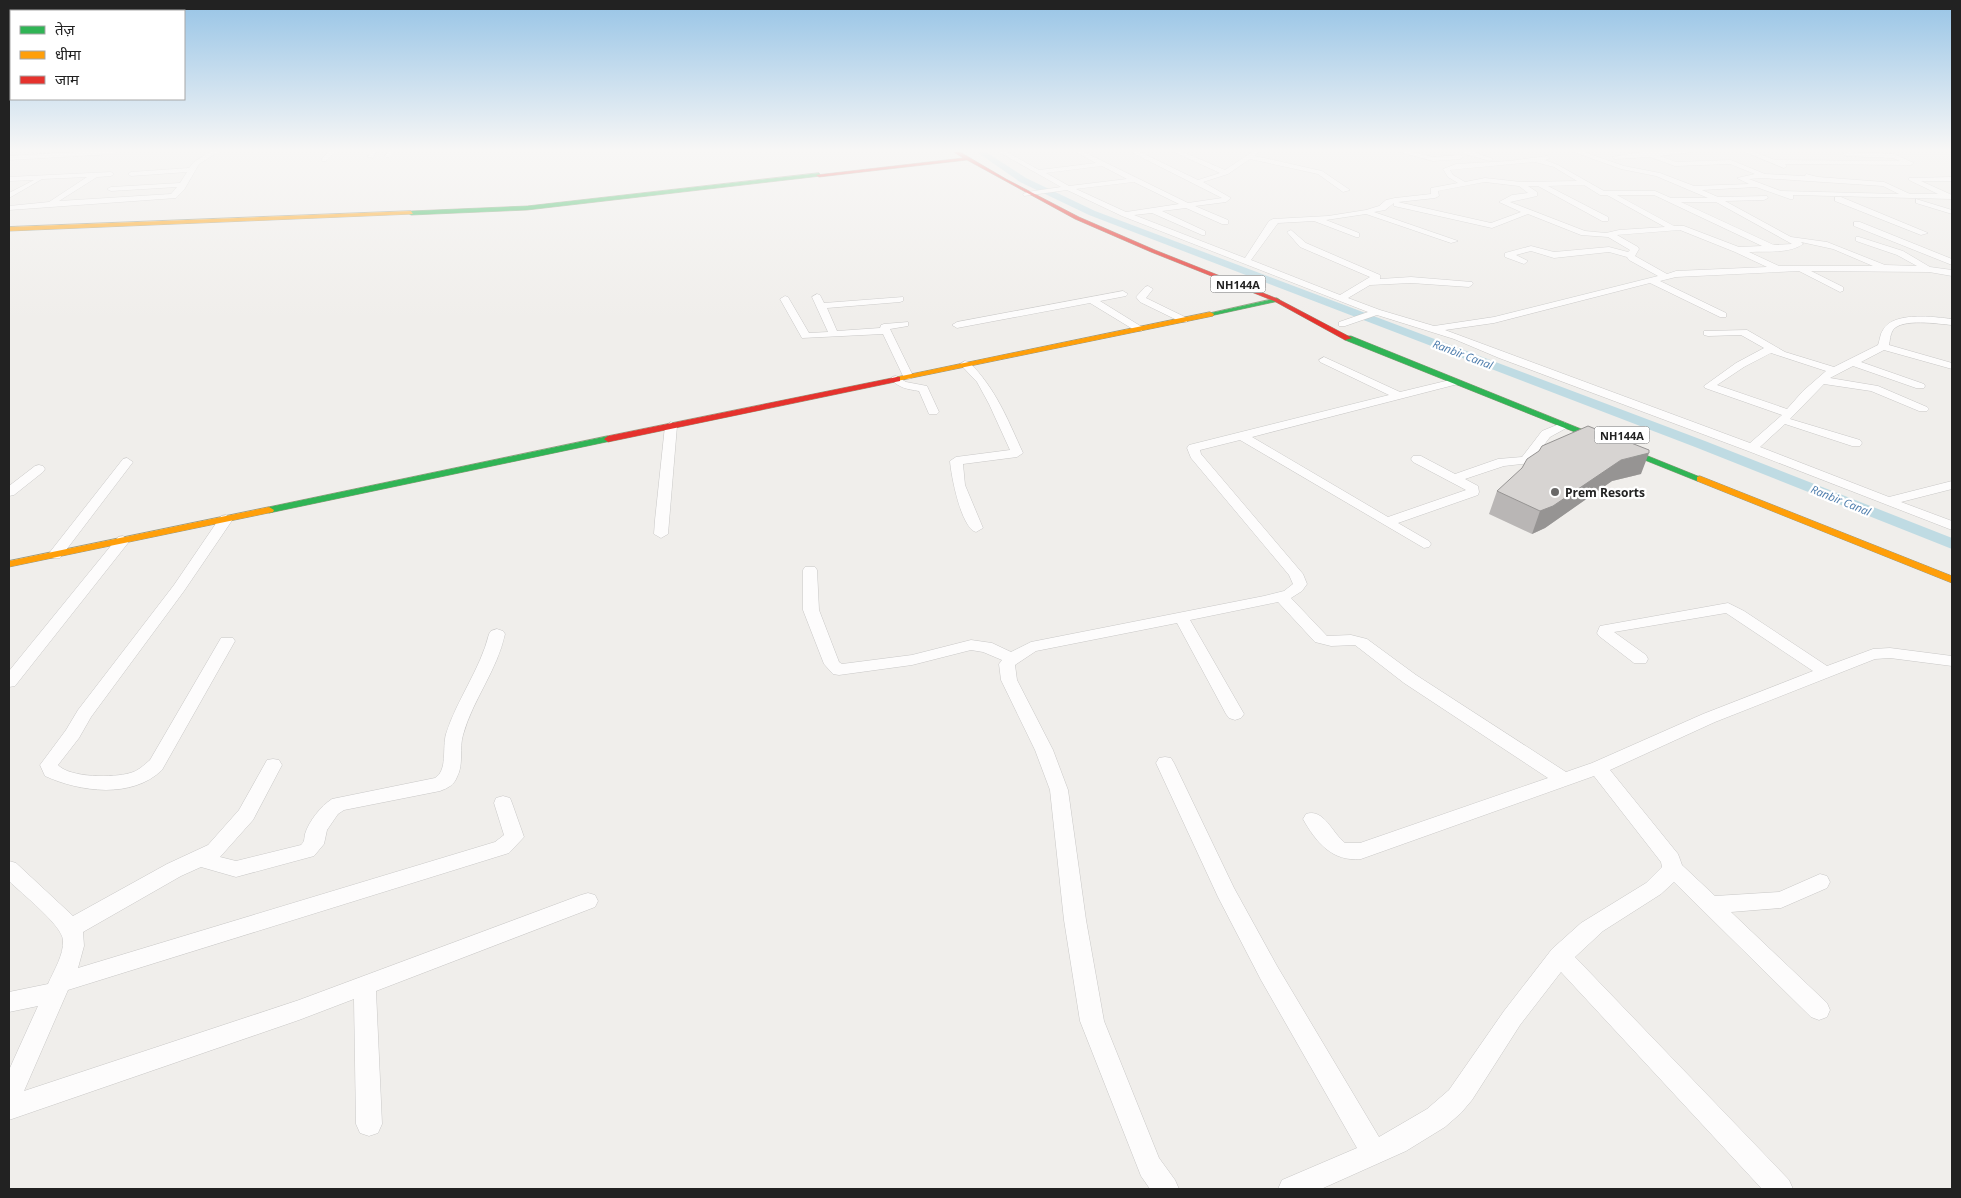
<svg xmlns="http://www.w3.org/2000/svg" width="1961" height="1198" viewBox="0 0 1961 1198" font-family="'Open Sans','Noto Sans Devanagari',sans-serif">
  <rect width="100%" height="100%" fill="#f0eeeb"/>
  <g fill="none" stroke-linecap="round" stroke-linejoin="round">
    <polygon fill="#bfdbe3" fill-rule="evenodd" points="977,152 986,152 1026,178 1095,211 1705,441 1952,538 1952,549 1695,447 1089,215 1020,182"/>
    <g stroke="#c9c8c7" stroke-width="1">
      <g id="street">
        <polygon points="77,152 116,152 113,154 9,160 9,156"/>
        <polygon points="210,152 218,152 199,164 184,190 176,198 9,210 9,206 49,202 87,177 42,179 9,198 9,193 34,180 9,181 9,177 111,172 114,174 111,176 97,177 59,201 171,194 177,187 111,191 107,189 111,187 180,183 187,172 131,176 128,174 131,172 189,168 194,162"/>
        <polygon points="328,152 335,152 326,161 322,161 322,159"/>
        <polygon points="370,152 376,152 373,158 368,157"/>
        <polygon points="388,152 394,152 388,158 385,156"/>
        <path d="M999,152H1007L1039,170L1096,163L1076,152H1084L1188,203L1222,198L1131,152H1140L1198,180L1220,173L1174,152H1183L1225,170L1252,152H1259L1255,156L1322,171L1350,190L1343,192L1318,174L1250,159L1228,174L1203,182L1231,198L1226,202L1195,206L1228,220V224H1222L1186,208L1162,211L1205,231V235H1202L1152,213L1134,215L1245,258L1269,221L1273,219L1328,216L1366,210L1379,206L1386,200L1395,198L1431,194V188L1458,183L1448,177L1443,169L1456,164L1510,161L1547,156L1550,158L1545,160L1558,165L1604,191H1655L1671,198H1708L1656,176L1621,169L1574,152H1584L1624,166L1660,173L1694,186L1749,184L1737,178L1755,174L1730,164L1675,166L1650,157L1615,159L1612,157L1641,152H1692L1660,156L1676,162L1731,160L1765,174L1805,176L1806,174L1818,177L1884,182L1910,194H1938L1909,180V178L1952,177V181H1921L1952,195V199L1793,195V199H1790L1756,187L1702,190L1718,197L1767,196L1768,198L1764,200L1725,201L1791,237L1827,242L1885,265L1917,266L1897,255L1856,241V237H1859L1903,251L1930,267L1952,270V276L1929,272L1811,271L1843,287V291L1840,292L1799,271L1676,277L1660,281L1726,313V317H1720L1650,283L1494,323L1445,330L1750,443L1782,415L1705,388L1704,386L1736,363L1764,348L1741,335L1708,336L1704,335V331L1747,330L1785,352L1834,367L1878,345C1880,340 1880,334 1883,330C1893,311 1935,317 1952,319V325C1938,324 1902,318 1893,330C1890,334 1890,341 1889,345L1952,363V369L1884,350L1861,362L1924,384L1925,386L1924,388H1916L1853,366L1830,378L1878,386L1927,407L1929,409L1927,411H1919L1871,391L1824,384L1790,419L1860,440L1862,443L1860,446H1852L1785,424L1760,447L1889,497L1952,481V489L1901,502L1952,521V530L1748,451L1499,358L1454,339L1377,315L1345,326H1339V322L1368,312L1122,216L1067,190L1024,196L1023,194L1027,192L1061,187ZM1535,162L1554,167L1577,181L1521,182L1485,178L1465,182L1453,175L1450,170ZM1102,166L1127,179L1069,186L1046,173ZM1762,178L1883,186L1899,194L1781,191L1749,179ZM1134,182L1179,204L1126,212L1076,189ZM1485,182L1519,186L1528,193L1512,195L1499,202L1521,212L1491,223L1398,202L1435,198L1439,196L1438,191ZM1584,185L1600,195H1607L1665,227L1619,230L1606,233L1585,231L1510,202L1537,196V192L1528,186H1538L1602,221H1608V217L1548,186ZM1617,195H1654L1762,246L1739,247L1684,226H1674ZM1681,202H1716L1792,244L1774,245ZM1394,203V206L1492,228L1528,214L1581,235L1608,237L1630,250L1628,252L1609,247L1554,252L1531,246L1505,253V257L1524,264L1528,261L1516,255L1531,251L1554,258L1609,252L1627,257L1629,260L1658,276L1494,317L1434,326L1380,310L1348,298L1370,285L1411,283L1469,287L1473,284L1472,282L1411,277L1380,279V275L1306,243L1291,230L1287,232L1300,247L1370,277L1340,295L1251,260L1278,223L1314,221L1356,237H1359V233L1326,220L1366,214L1451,243L1458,241L1374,212L1385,210ZM1680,230L1735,252L1767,267L1676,271L1667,274L1635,256L1639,249L1638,247L1617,235ZM1801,242L1833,249L1873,266H1779L1749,252C1765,251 1790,254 1803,244ZM1771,353L1826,371L1803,391L1787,409L1717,385L1744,367Z"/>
        <polygon points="1400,152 1412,152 1433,157 1460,155 1463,157 1460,159 1433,161"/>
        <polygon points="1464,152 1474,152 1493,159 1490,161 1465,154"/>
        <polygon points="1745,152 1754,152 1775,160 1900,161 1893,158 1846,156 1843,154 1848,152 1894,154 1914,163 1911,165 1785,164 1787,166 1784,168"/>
        <polygon points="1835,197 1841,197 1928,233 1921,235 1835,201"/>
        <polygon points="1916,199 1952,210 1952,214 1916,203"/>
        <polygon points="1854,222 1860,222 1952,259 1952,265 1854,226"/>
        <polygon points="1148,286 1153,289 1146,298 1187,318 1187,322 1181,322 1140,302 1136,297 1145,287"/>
        <polygon points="1123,291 1128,294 1126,296 1100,301 1142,327 1142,331 1136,331 1090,303 957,328 952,325 957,322"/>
        <polygon points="817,294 820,295 824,303 903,297 903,301 900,302 827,308 837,331 880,328 881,325 884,324 908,322 908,326 890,329 913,376 912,378 908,379 903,376 883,334 802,338 780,299 785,296 788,297 809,333 828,332 812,297"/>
        <path d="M1324,357L1400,392L1454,379L1459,382L1458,384L1252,437L1388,517L1466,490L1413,462L1411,459L1413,456H1421L1455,474L1498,459L1522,457L1542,431L1564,422L1570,426L1550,437L1530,463L1504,466L1465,479L1478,486L1479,492L1478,495L1398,523L1429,541L1431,544L1429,547L1424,548L1240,440L1200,450L1201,454L1303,574L1307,584L1302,591L1291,598L1327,636L1351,635L1367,639L1416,675L1566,772L1592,763L1703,714L1813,671L1726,613L1614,632L1646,655L1648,659L1646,663H1634L1599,636L1597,633L1600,626L1728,603L1744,611L1827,666L1873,649L1890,648L1952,656V666L1890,658L1875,659L1715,722L1610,770L1678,854L1682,865L1715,896L1779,892L1820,874L1827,876L1830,882L1827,888L1781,908L1731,912L1827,1003L1830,1010L1827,1017L1819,1020L1811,1017L1674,882L1661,894L1603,931L1575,957L1789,1180L1793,1189H1762L1561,972L1520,1025L1472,1100L1461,1113L1445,1127L1406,1151L1321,1189H1278L1282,1180L1357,1148L1261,980L1218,897L1156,763L1159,758L1165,757L1171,758L1174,763L1234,888L1277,966L1379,1137L1427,1109L1449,1090L1504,1011L1552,949L1581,923L1646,883L1662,867L1661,862L1594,776L1361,859C1332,862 1316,842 1303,819L1306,814C1324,808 1332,833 1345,843H1360L1548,778L1404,683L1355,645L1331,646L1315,642L1278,602L1190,620L1244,714L1241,718L1235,720L1229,718L1226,714L1177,623L1036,651L1015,665L1017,680L1053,750L1068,790L1086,920L1104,1021L1159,1158L1175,1180L1179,1189H1150L1141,1176L1080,1021L1064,920L1050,790L1035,750L1001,680L999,664L1002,660L983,652L971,650L912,665L839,675L833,674L824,664L803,610V570L805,567H815L817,570L819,610L839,662L842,664L912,655L971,640L992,643L1011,652L1031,642L1264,596L1284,591L1293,584L1289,575L1191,458L1187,448L1189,445L1389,395L1320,362L1319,360Z"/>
        <path d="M965,361L969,362C996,389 1007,418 1023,453L1017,457L963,464L965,485L983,528L976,532C961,528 951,475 950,461L956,457L1010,450L989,404L977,382L960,364Z"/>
        <path d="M896,376L906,382L927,386L939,412L937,414H929L919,391C907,389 899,388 891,379L892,377Z"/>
        <polygon points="671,422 677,426 668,534 661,538 654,534 655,520 665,426"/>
        <polygon points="127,458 133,462 60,558 50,558 48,555 50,552 123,459"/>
        <polygon points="39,465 43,466 45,469 43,472 14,495 9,496 9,486 35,466"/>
        <path d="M226,515L233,519L184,591L91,717L79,738L58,765C70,778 114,778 130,773C138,771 143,766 150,760L221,638H233L235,641L162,770C132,799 80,792 45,776L40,765L66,730L78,710L174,585L221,516Z"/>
        <polygon points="123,536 130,540 128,543 15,686 9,687 9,671 118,537"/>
        <path d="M497,629L503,631L505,634C497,671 473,699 463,735C459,748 464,764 457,777C454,785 448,788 440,791L344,810L338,814L327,830L324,844L314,856L236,877L201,867L181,876L83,932L84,946L78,968L495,842L504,835L494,803L496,798L503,796L510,798L512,803L524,837L509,853L68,990L24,1091L299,1000L581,895L588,893L595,895L598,901L595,907L376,991L382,1124L378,1133L369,1136L360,1133L356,1124L354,999L299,1020L9,1120V1070L38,1006L9,1012V992L48,984C54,970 64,955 63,940C62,925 21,893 9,881V861L16,863L73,916L167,864L208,845L239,810L267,760L273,759L279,760L282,765L253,820L220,857L236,861L301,845C305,841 304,839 305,834C309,821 321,806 332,799L435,778C448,770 442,748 446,734C457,699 480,670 489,634L491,631Z"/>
      </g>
    </g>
    <g stroke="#999a82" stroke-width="1">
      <g id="fast">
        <polygon points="819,173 821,176 527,210 411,215 408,213 411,211 527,206"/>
        <polygon points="1277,298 1280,300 1279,301 1210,316 1206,314"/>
        <polygon points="1345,336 1351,336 1705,479 1703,481 1697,481 1345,340"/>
        <polygon points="608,436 612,439 611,441 269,513 264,510 269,507"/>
      </g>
    </g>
    <g stroke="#999a82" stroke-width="1">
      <g id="slow">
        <polygon points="411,211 413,214 9,231 9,227"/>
        <polygon points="1210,312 1214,314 1213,316 897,381 893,379 897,377"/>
        <polygon points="1700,476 1952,576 1952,583 1697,481 1697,477"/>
        <polygon points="269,507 274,510 273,512 9,567 9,561"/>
      </g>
    </g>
    <g stroke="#999a82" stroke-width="1">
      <g id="jam">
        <polygon points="954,152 960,152 1006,179 1079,217 1155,250 1278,299 1352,338 1345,340 1274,301 1151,252 1075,219 967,160 819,177 816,175 963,158"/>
        <polygon points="897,377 900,377 900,381 608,442 604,439 608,436"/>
      </g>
    </g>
    <use href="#street" fill="#fdfcfc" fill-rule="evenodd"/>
    <use href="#fast" fill="#30b455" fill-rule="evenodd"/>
    <use href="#slow" fill="#ff9f0a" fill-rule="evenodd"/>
    <use href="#jam" fill="#e5322d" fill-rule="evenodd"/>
  </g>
  <polygon fill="#b9b6b5" points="1641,474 1612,481 1545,528 1532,534 1489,514 1497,491"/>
  <polygon fill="#969493" points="1649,453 1641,474 1612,481 1545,528 1532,534 1540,511 1621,460"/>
  <polygon fill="#d7d4d2" stroke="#969493" points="1588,426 1649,450 1649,453 1621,460 1553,506 1540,511 1497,491 1522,468 1527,459 1539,451 1542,446"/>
  <linearGradient id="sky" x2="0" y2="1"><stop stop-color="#97c4e6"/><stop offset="0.47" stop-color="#f8f7f6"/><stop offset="1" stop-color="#f8f7f6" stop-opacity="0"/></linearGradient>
  <rect width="1961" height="320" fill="url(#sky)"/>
  <circle fill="#6a6968" stroke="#fff" stroke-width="2" cx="1555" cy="492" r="5"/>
  <g text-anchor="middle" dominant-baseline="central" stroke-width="4.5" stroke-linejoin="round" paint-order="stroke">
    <g fill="#fff" stroke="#646464" stroke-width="1">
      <rect x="1210.5" y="275.5" width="55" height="17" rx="4"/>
      <rect x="1594.5" y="426.5" width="55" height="17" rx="4"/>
    </g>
    <g font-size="11" font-weight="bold" fill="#222">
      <text x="1238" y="284">NH144A</text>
      <text x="1622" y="435">NH144A</text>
    </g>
    <g font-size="11" font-style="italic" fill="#4a7aab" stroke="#fff">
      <text transform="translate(1463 354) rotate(21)">Ranbir Canal</text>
      <text transform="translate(1841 500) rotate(22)">Ranbir Canal</text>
    </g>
    <g font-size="12" font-weight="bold" fill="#222" stroke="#fff" text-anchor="start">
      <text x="1565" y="492">Prem Resorts</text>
    </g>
  </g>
  <rect width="1961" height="1198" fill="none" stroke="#222222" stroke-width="20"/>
  <rect x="10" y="10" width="175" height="90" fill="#ffffff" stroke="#a7a7a7"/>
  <rect x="20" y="26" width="25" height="8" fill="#30b455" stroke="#a7a7a7"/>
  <text x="55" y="35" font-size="15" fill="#222222">तेज़</text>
  <rect x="20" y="51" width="25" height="8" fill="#ff9f0a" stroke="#a7a7a7"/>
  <text x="55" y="60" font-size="15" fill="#222222">धीमा</text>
  <rect x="20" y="76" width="25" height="8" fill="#e5322d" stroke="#a7a7a7"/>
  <text x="55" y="85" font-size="15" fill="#222222">जाम</text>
</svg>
